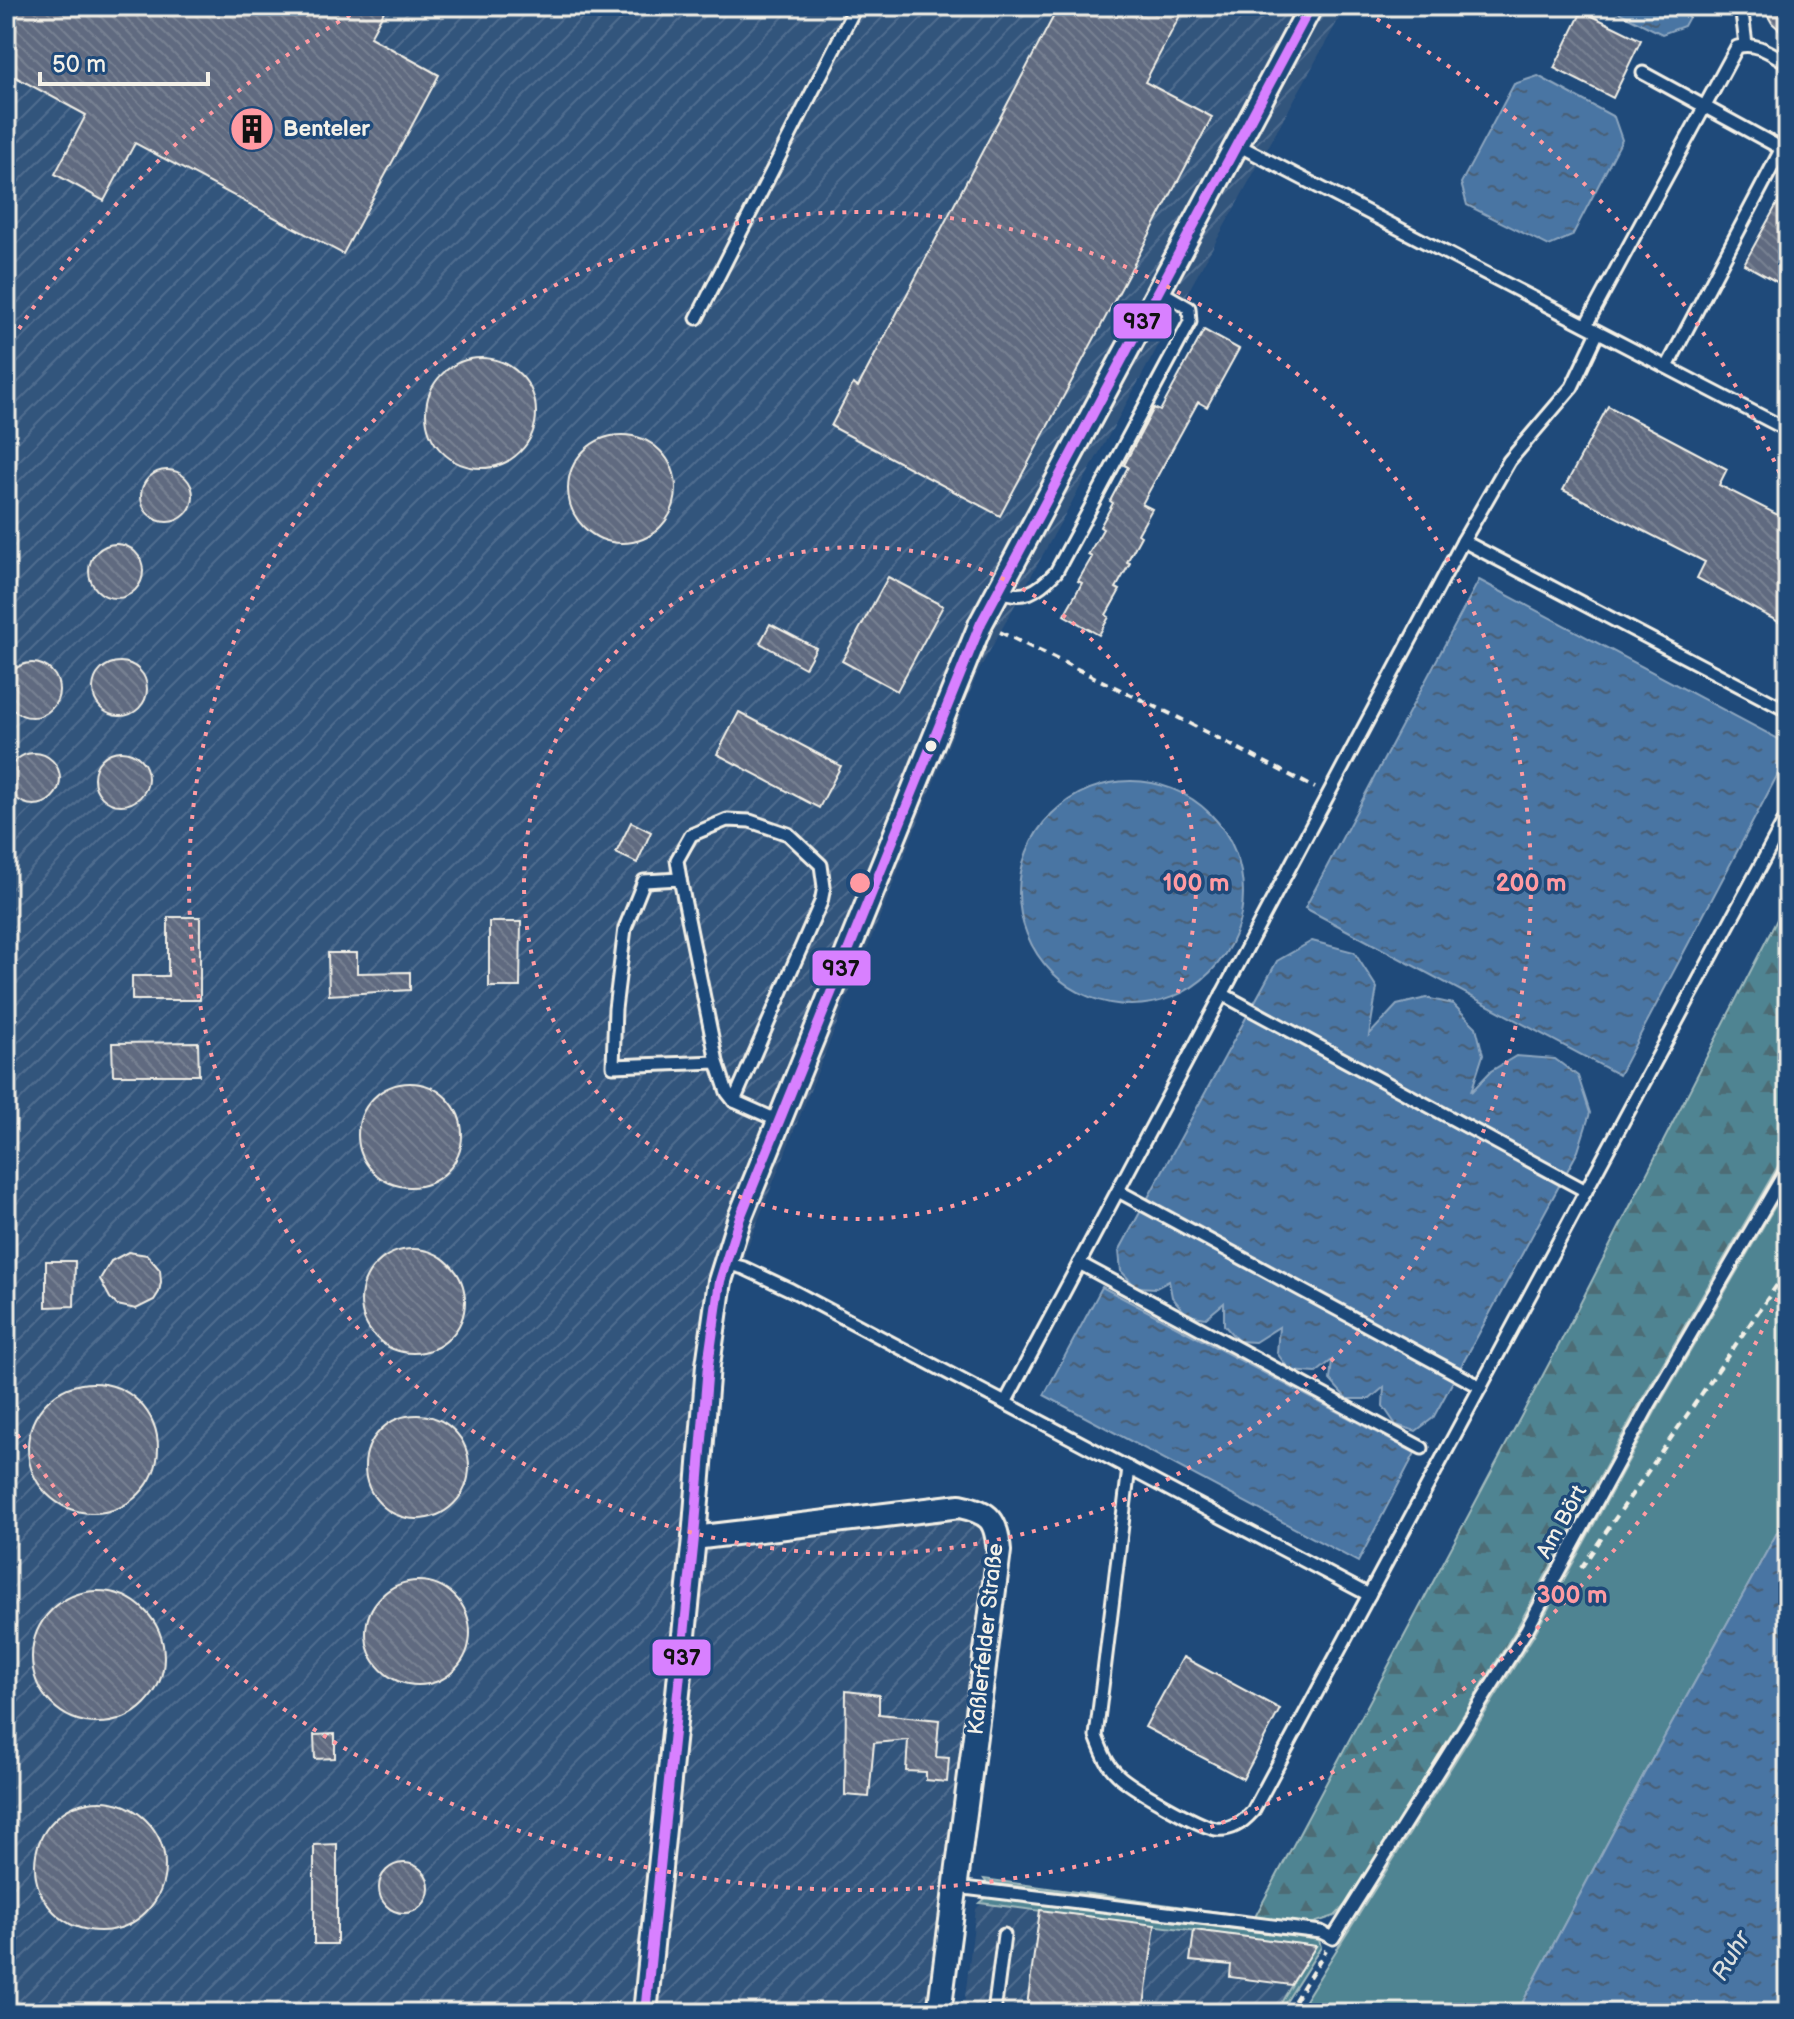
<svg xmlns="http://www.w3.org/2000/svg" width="1794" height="2019" viewBox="0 0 1794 2019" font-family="'Balsamiq Sans',sans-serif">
  <defs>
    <pattern id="industrial-furrows" width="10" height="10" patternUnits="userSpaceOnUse" patternTransform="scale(2)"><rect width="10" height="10" fill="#32547c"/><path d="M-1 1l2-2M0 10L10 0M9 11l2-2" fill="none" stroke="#506d8f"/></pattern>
    <pattern id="forest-firs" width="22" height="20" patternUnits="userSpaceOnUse" patternTransform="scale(2)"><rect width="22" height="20" fill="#508492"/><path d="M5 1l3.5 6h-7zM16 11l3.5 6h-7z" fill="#4d6c74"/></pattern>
    <pattern id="water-ripples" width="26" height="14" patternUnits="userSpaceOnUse" patternTransform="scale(2)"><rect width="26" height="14" fill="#4874a3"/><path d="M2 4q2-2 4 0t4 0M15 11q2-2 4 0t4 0" fill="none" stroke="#485e74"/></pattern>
    <pattern id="building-back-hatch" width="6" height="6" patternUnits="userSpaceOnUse" patternTransform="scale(2)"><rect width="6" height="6" fill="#606b80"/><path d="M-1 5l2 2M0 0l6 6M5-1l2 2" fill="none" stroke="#778192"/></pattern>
  </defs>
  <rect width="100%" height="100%" fill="#1f4a7a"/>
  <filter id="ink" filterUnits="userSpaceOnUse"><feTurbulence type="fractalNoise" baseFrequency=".0125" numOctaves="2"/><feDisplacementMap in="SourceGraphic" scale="16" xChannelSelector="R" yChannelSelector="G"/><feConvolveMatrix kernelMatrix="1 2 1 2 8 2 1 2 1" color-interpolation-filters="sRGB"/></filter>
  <g filter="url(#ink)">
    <g fill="url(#industrial-furrows)">
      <polygon points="6,6 1346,6 978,672 712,1335 694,1538 960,1506 997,1529 936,2013 6,2013"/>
      <polygon points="983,1902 1316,1946 1275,2013 963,2013 976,1909"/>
    </g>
    <g fill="#508492" stroke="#a2babd" stroke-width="2">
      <polygon points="1788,1184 1788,1513 1644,1774 1517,2013 1297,2013 1534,1635 1656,1410"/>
      <polygon points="988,1896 1319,1940 1321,1947 1279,2013 1275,2013 1315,1946 980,1903"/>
    </g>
    <polygon fill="url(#forest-firs)" stroke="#a2babd" stroke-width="2" points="1788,898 1788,1149 1641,1401 1517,1628 1349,1901 1335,1916 1308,1925 986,1882 984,1879 1255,1917 1560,1343"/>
    <g fill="url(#water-ripples)" stroke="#8da6bf" stroke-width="2">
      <polygon points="1606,6 1695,6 1684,26 1662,34"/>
      <polygon points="1538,76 1614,117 1622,140 1572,236 1549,246 1467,205 1461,183 1514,84"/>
      <polygon points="1479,580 1788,744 1788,755 1619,1075 1305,908"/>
      <circle cx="1131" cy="893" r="112"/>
      <polygon points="1312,941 1354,952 1377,988 1369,1035 1397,1005 1426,998 1453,1004 1476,1027 1483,1055 1471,1092 1491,1071 1516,1056 1555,1059 1578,1076 1590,1113 1578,1151 1433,1418 1416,1431 1396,1425 1383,1406 1384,1387 1370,1399 1347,1399 1330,1380 1332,1360 1316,1373 1290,1371 1277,1353 1279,1327 1255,1342 1238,1341 1224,1325 1224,1303 1206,1318 1187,1315 1172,1297 1169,1281 1156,1288 1136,1287 1121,1271 1119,1251 1277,961"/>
      <polygon points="1102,1287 1415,1453 1358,1562 1044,1395"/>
      <polygon points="1788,1513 1788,2013 1517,2013 1644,1774"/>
    </g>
    <g fill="url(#building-back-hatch)" stroke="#f4f1e8" stroke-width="2">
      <polygon points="6,6 387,6 370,37 439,75 343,254 135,143 104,201 55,174 86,115 6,72"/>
      <polygon points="1059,6 1185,6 1145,82 1212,117 1000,516 831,426 853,384 858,387"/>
      <polygon points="1762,6 1788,6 1788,37 1772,23"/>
      <polygon points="1582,11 1641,40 1613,98 1554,68"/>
      <polygon points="1788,184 1788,288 1744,264"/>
      <polygon points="1204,330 1239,349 1207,407 1198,402 1142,504 1152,509 1138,534 1141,536 1127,562 1130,563 1116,588 1120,590 1106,615 1109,617 1099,635 1064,615 1082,583 1078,581 1092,557 1088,555 1103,529 1100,527 1113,503 1110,501 1128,467 1124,465 1154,408 1160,411"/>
      <circle cx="481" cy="413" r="55"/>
      <polygon points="1608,406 1727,469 1719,485 1788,520 1788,627 1697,578 1705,562 1563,490"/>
      <circle cx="622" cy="489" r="54"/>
      <circle cx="167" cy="496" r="26"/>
      <circle cx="116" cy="571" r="27"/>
      <polygon points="888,577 943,606 897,691 842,661"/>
      <polygon points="770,624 816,648 805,668 760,643"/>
      <circle cx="120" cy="689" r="27"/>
      <circle cx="32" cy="690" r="27"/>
      <polygon points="739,712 841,766 819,808 717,754"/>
      <circle cx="121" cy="778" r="27"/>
      <circle cx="34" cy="779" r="26"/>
      <polygon points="631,822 651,832 637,863 616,853"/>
      <polygon points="168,917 200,917 200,1000 132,1000 132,976 168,976"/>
      <polygon points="489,922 521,922 520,987 489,987"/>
      <polygon points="328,953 357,953 357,973 410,972 410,990 329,995"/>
      <polygon points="198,1042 199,1075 113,1075 112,1043"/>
      <circle cx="410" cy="1135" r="52"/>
      <circle cx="413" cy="1301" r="52"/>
      <polygon points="128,1252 147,1255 160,1270 161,1282 159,1292 154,1300 136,1309 117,1305 110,1298 100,1279 111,1261"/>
      <polygon points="46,1261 75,1261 74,1306 46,1307"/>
      <circle cx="93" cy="1448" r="65"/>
      <circle cx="417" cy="1467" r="52"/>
      <circle cx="418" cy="1633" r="52"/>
      <circle cx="98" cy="1657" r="66"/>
      <polygon points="1183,1657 1280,1709 1243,1779 1145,1727"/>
      <polygon points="846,1691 879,1695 879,1714 939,1720 936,1757 949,1758 947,1782 926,1780 926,1772 906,1771 908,1740 874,1743 869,1797 845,1795"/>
      <polygon points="335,1734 335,1758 315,1759 314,1735"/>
      <circle cx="100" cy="1866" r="65"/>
      <polygon points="337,1844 337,1944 314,1944 314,1845"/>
      <circle cx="404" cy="1888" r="25"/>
      <polygon points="1040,1910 1155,1925 1143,2013 1026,2013"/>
      <polygon points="1194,1930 1316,1946 1291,1985 1230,1977 1231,1965 1190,1961"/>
    </g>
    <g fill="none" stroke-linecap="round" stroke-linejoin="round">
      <g stroke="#f4f1e8" stroke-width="17">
        <g id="service">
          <polyline points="1741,6 1746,44"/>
          <polyline points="1643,73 1786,151"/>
          <polyline points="1236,144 1780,426 1788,427"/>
          <polyline points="697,318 856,6"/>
          <path d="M1586,325L1737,47C1756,41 1772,54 1788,63"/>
          <polyline points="1667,367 1782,148"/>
          <polyline points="1463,541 1788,711"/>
          <path d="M997,589C1023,602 1038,591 1056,572L1190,322L1189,308L1158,290"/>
          <polyline points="680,879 677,860 691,835 727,820 750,821 788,834 821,865 824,887 821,902 734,1101"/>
          <polyline points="1222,994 1586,1191"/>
          <polyline points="717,1062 680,879 644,881 625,928 615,1009 613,1066 717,1062 727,1092 734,1101 779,1121"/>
          <polyline points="1118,1191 1481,1387"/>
          <polyline points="725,1263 744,1268 791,1290 1369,1595"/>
          <polyline points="1079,1263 1422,1448"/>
          <polyline points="1005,1403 1463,541 1509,461 1572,387 1598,332"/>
          <path d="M1129,1468L1096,1736C1101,1749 1106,1764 1117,1774C1130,1787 1198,1826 1216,1829C1232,1831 1243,1822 1253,1811L1788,814"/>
          <polyline points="956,1887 1321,1932 1333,1938 1527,1629 1649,1405 1788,1167"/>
          <polyline points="994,2013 1004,1935"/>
        </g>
      </g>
      <g stroke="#f4f1e8" stroke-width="28">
        <g id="minor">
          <path d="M694,1538L960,1506C991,1513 996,1520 999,1551L939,2013"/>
          <polyline points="645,2013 694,1538 708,1365 720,1281 739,1220 981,623 1311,6"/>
        </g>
      </g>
      <g stroke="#f4f1e8" stroke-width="4" stroke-dasharray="8 6" stroke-linecap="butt">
        <polyline points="1000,632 1177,717 1315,788"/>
        <polyline points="1581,1568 1788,1269"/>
        <polyline points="1287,2013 1326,1950"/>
      </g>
      <use href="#service" stroke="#1f4a7a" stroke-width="11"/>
      <use href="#minor" stroke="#1f4a7a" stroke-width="22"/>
      <g stroke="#1f4a7a" stroke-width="16">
        <polyline id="bus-1" points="645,2013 694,1538 708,1365 720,1281 739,1220 981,623 1311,6"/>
      </g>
      <use href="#bus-1" stroke="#d880ff" stroke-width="10"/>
    </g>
  </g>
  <g fill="none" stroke="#ff9aa2" stroke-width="4" stroke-dasharray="4 8">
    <circle cx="860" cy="883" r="336"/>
    <circle cx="860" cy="883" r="671"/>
    <path d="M1787 1276A1007 1007 0 0 1 6 1417M6 349A1007 1007 0 0 1 364 7M1356 7A1007 1007 0 0 1 1787 490"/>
  </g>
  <defs>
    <g id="building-disc" transform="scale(2.3)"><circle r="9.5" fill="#ff9aa2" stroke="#1f4a7a"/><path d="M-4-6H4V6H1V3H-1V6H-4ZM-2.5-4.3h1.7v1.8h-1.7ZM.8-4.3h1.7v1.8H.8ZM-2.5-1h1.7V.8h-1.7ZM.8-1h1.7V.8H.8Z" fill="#111"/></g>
  </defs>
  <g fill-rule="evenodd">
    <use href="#building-disc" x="252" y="129"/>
  </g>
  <circle fill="#f4f1e8" stroke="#1f4a7a" stroke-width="3" cx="931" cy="746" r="7"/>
  <g text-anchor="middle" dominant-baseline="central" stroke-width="7" stroke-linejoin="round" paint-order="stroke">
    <g font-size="22" font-weight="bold" fill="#f4f1e8" stroke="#1f4a7a" text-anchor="start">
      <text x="283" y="129">Benteler</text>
    </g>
    <g font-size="22" fill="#f4f1e8" stroke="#1f4a7a">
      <text transform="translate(1562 1522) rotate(-61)">Am Bört</text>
      <text transform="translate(986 1639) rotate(-84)">Kaßlerfelder Straße</text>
    </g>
    <g font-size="24" font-style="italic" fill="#dadede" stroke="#1f4a7a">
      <text transform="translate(1731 1956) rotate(-60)">Ruhr</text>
    </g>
  </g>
  <circle cx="860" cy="883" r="12" fill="#ff9aa2" stroke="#1f4a7a" stroke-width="4"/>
  <g font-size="24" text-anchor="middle" font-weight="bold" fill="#ff9aa2" stroke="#1f4a7a" stroke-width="7" stroke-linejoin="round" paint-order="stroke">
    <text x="1196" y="891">100 m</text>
    <text x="1531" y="891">200 m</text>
    <text x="1572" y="1603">300 m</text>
  </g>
  <g stroke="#1f4a7a" stroke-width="3">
    <rect x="1112" y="302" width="61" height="38" rx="8" fill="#d880ff"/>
    <rect x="811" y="949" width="61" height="38" rx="8" fill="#d880ff"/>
    <rect x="651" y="1638" width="61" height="39" rx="8" fill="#d880ff"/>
  </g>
  <g font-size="22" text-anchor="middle" font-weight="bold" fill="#111">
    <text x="1142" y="329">937</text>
    <text x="841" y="976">937</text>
    <text x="682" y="1665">937</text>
  </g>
  <rect width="1794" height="2019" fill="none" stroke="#1f4a7a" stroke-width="32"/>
  <rect x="16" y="16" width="1762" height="1987" fill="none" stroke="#f4f1e8" stroke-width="3" filter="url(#ink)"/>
  <path d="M40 72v12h168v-12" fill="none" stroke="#f4f1e8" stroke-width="4"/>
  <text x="52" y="72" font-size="24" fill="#f4f1e8" stroke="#1f4a7a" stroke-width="6" paint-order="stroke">50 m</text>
</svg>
